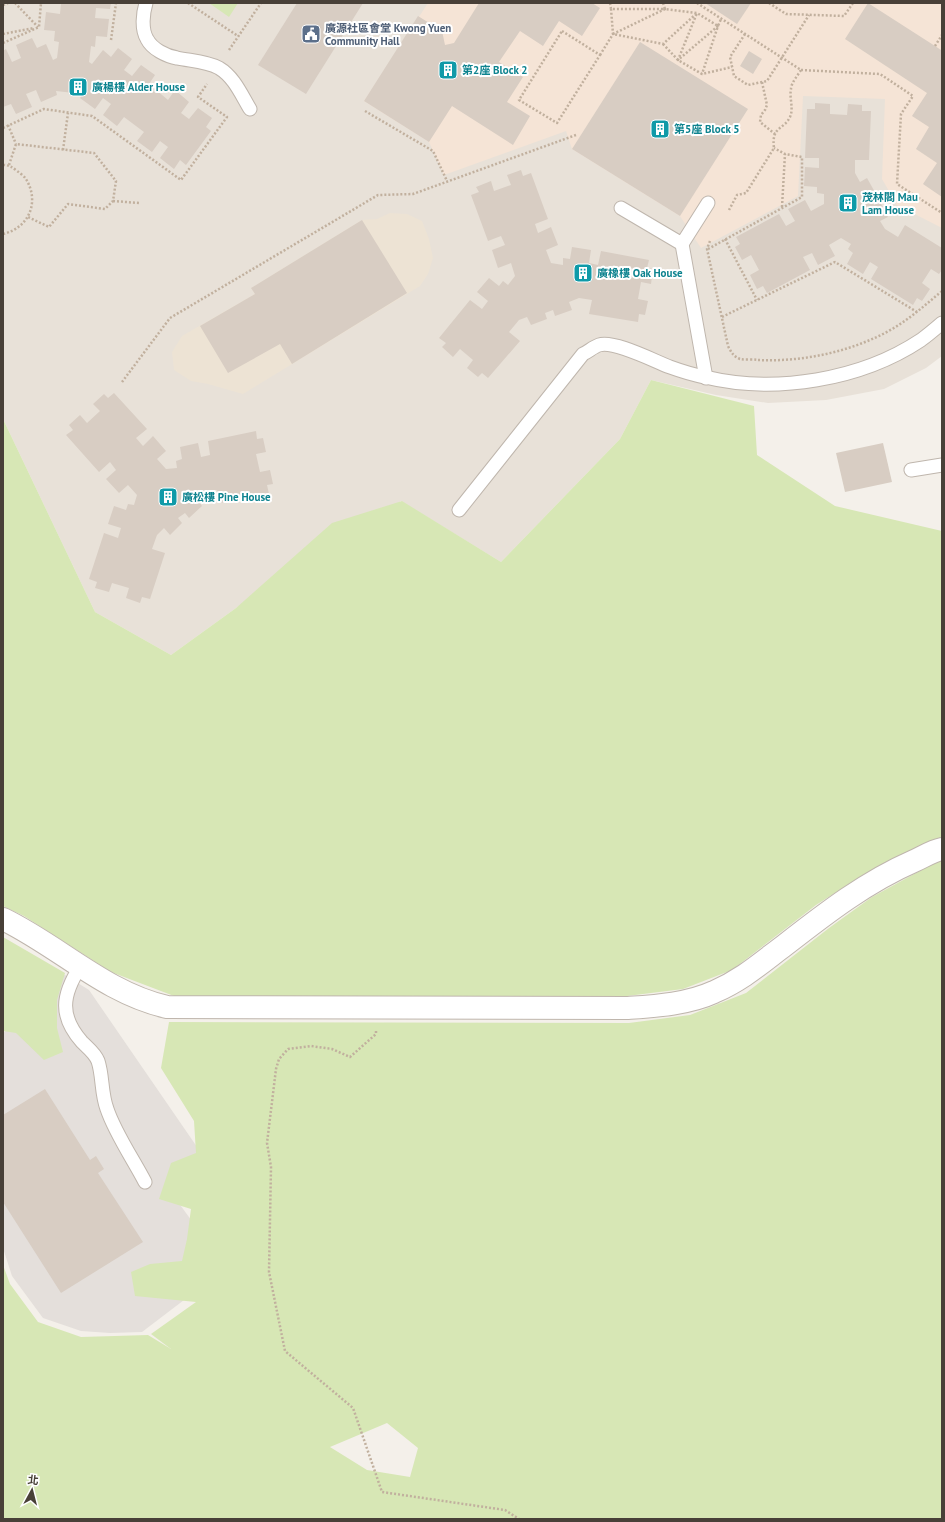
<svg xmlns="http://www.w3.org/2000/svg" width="945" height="1522" viewBox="0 0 945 1522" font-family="'PT Sans','Noto Sans TC',sans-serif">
  <rect width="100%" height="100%" fill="#f4f0ea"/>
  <polygon fill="#e8e1d8" points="3,3 942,3 942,356 926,368 884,389 826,400 768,403 716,395 651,380 620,439 501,562 401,501 236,608 171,655 95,612 3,419"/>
  <polygon fill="#f5e4d6" points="428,3 942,3 942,228 897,205 882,179 885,99 803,96 798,196 701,248 680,216 572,149 566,131 444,175 429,142 364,101"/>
  <polygon fill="#e4dfdb" points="52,967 89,990 206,1160 170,1191 226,1268 142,1332 110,1333 81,1331 43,1318 12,1276 3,1248 3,1034"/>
  <polygon fill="#ede3d4" points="390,213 407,214 422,221 429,239 433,258 428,274 420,286 243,394 208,384 191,381 174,370 172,352 182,336 255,294 251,288 362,220 377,219"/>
  <g fill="#d7e7b5" fill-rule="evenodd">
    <polygon points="209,3 238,3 229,17"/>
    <polygon points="651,380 754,406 757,455 835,506 942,531 942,839 934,841 863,875 816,905 732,970 683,989 627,996 174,996 111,972 24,916 3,906 3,419 95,612 171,655 236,608 332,523 402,501 501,562 620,439"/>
    <path d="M942,860V1519H3V1265L10,1284L38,1322L81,1337L148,1335L171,1349L151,1334L196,1302L135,1296L131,1272L150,1264L182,1261L187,1239L191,1209L159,1199L171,1163L196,1153L194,1121L161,1068L169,1022L629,1023L690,1015L746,993L829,928L872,897L938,861ZM387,1423L418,1448L410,1477L367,1470L330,1447Z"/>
    <polygon points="3,937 65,973 57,1000 57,1028 63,1052 44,1060 16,1033 3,1031"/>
  </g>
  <g fill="#d8cdc3">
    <polygon points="61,3 111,3 110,9 96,8 95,18 109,19 107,37 96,36 95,47 91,46 89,62 92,64 103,50 111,57 118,48 132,59 124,70 132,76 141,65 155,75 149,84 168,100 175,90 189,102 181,113 189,119 198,108 212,118 206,127 211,131 186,165 180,160 174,169 160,158 168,147 160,141 152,152 137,141 144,132 124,117 117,126 103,115 111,104 103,98 95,109 80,98 83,94 56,91 57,95 41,102 36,90 26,94 32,107 16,114 11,104 3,107 3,51 6,49 12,62 21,58 16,45 32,38 37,48 46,44 53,60 57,58 59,42 54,41 55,31 44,30 46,12 60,14"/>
    <polygon points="297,3 363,3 306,94 258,65"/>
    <polygon points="479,3 592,3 600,8 582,36 559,21 543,46 520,31 499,62 523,77 507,102 530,116 513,145 452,106 429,142 364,101 418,16 442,31 445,45 454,43"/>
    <polygon points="705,3 751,3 737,24"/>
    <polygon points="868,3 935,46 941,50 942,48 942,197 923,184 937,163 916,149 929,127 912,116 927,93 845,39"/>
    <polygon points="640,42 748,109 680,216 572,149"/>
    <polygon points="749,51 762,59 753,74 740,66"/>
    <polygon points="815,103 830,104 830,114 847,115 848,104 862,105 862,111 871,111 869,160 855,160 855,173 860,182 867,178 876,194 870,197 874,205 880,202 888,217 880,221 885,229 898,237 905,225 942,248 942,270 939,274 931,269 922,283 930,289 922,301 917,298 913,305 871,279 878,267 870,262 863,274 847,264 853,253 848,249 851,244 841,238 829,245 835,256 818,265 812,253 803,257 810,270 767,293 763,286 757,289 750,275 759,270 751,255 742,260 735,247 740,244 736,237 779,214 786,226 795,221 788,209 805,200 811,211 824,204 824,194 817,193 817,187 804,186 805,167 819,168 819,158 805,158 807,109 815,109"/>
    <polygon points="521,170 523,176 531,173 548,219 535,224 538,233 551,227 558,245 546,250 551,263 563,265 563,258 570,259 572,247 591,250 589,263 598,265 601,251 649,260 647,268 653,269 651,284 641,282 638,299 648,301 645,315 639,314 638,322 589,314 592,300 579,298 569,302 572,310 555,316 553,310 545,313 547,319 531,325 527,317 519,320 509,332 520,341 488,378 482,373 478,377 467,368 473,360 460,349 453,357 442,347 446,343 439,338 470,300 482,309 488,301 477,292 489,278 499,286 503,281 508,285 515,276 511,263 498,268 492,250 505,245 501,236 488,241 471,195 479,192 476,187 491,181 494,191 511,185 507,175"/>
    <polygon points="362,220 407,293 292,364 280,344 228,373 200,326 255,294 251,288"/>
    <polygon points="114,393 147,429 136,438 143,446 153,436 166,451 157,459 166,469 177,468 176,461 182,459 180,447 198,443 201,457 210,455 208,441 256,431 257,439 263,438 266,452 256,454 260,472 270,470 273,484 267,485 269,494 220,503 217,490 205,492 197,499 202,506 189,518 185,513 178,518 182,523 170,535 164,528 157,535 152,549 165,553 150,599 142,597 140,603 126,598 129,588 112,583 109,592 95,588 97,582 89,579 104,533 118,538 121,528 108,524 114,506 126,510 128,504 134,505 137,495 128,485 119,493 106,479 116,470 110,462 99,472 66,435 73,430 69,425 80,415 87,423 100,411 93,404 104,394 108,398"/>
    <polygon points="883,443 892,482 845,492 836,453"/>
    <polygon points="45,1089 90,1160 96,1156 104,1169 98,1173 143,1242 61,1293 3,1202 3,1115"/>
  </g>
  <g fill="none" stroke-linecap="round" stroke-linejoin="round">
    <g stroke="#bfb6ad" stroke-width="15">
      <g id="lane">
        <path d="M146,3C143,13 141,29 147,39C152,49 166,56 177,58C191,61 206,61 219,68C234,77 241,94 250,109"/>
        <polyline points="621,208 682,244 708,203"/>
        <polyline points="682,244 706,378"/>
        <polyline points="911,470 942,465"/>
        <path d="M459,510L583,354C588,352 593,347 599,345C614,340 654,361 670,367C681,371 694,375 705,377C775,394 861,380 921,340C928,335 935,329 942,323"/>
        <path d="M80,967C62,995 59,1016 82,1042C88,1048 95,1053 98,1061C103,1076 101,1093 107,1109C115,1133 133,1159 145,1182"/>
      </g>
    </g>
    <g stroke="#bfb6ad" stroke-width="24">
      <path id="street" d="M3,919C59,946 105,993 167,1007L628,1008C656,1006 688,1004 714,992C742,980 761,963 785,945C826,913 866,882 914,861C923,857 932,851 942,849"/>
    </g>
    <g stroke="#c1b09e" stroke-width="2.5" stroke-dasharray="2 2" stroke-linecap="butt">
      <polyline points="15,3 38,27"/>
      <polyline points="188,3 238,36"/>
      <polyline points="610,3 611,9 665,9 613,34 663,44 697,13 678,60 718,26 702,74"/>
      <polyline points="663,3 665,9 697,13 718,26 721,19"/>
      <path d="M697,3L801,70C798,75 791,83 791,89C789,98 794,108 790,117C784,130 771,126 774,148L746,193L737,195L729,210"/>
      <polyline points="769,3 786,14 844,16 853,3"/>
      <polyline points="3,5 8,3"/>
      <polygon points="562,31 600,55 557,123 519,100"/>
      <polyline points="3,34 34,28"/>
      <polyline points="745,34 730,57 734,76 748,85 767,81 809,15"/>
      <polyline points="111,40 116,3"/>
      <polyline points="3,43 39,27 41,3"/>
      <polyline points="663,44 678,60 702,74 732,67"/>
      <polyline points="935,46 942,35"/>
      <polyline points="229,50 261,3"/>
      <polyline points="600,55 613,34 611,9"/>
      <polyline points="801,70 880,74 913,96 901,114 897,184 942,213"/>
      <polyline points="762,82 767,105 765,110 761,115 760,122 775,134"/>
      <polyline points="365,111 433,151 447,181"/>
      <polyline points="8,125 16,144"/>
      <polyline points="3,128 44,109 92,116 181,180 227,117 198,97 207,84"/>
      <polyline points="63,150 68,113"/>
      <path d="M3,165C9,165 12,167 17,171C20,173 24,176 26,179C40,202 29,228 3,234"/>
      <polyline points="9,165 16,144 94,153 116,181 113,201 105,209 68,204 49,227 28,217"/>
      <polyline points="113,201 139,203"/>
      <polyline points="782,207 785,154"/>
      <polyline points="725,239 757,300"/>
      <path d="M710,241L707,249L728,346C731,352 734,357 740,359C745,360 753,359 758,360C800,362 845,353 883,334C905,323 923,307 942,291"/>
      <polyline points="708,249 802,197 802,157 785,154 774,148"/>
      <polyline points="722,317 835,262 917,312"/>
      <polyline points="122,382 170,318 378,195 413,194 576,135"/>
      <polyline points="376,1031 376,1034 350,1057 332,1049 311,1046 288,1049 279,1059 276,1069 267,1143 271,1167 269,1272 285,1351 353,1408 382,1492 505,1510 519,1519"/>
    </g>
    <use href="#lane" stroke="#fff" stroke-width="13"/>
    <use href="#street" stroke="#fff" stroke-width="22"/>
  </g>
  <defs>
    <g id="civic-square" transform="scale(1)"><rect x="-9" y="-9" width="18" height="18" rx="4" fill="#5c6f8a" stroke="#fff"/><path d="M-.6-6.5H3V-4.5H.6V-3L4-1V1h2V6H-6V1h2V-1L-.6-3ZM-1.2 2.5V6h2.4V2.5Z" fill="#fff"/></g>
    <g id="building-square" transform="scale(1)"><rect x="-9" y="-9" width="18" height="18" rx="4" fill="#0f9aa8" stroke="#fff"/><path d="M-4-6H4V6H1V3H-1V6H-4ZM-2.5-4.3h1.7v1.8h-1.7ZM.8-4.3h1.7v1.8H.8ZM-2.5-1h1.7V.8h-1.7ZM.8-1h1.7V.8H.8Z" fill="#fff"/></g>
  </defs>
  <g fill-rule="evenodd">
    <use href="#civic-square" x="311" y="34"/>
    <use href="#building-square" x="448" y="70"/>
    <use href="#building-square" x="78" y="87"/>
    <use href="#building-square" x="660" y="129"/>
    <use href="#building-square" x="848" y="203"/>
    <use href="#building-square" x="583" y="273"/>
    <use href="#building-square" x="168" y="497"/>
  </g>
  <g text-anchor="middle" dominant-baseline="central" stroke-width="4" stroke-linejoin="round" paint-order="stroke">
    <g font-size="11" font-weight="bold" fill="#4e5e75" stroke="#fff" text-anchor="start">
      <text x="325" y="28">廣源社區會堂 Kwong Yuen<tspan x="325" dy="13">Community Hall</tspan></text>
    </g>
    <g font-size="11" font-weight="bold" fill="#0d838f" stroke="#fff" text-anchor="start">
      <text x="462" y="70">第2座 Block 2</text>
      <text x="92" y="87">廣楊樓 Alder House</text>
      <text x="674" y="129">第5座 Block 5</text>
      <text x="862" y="197">茂林閣 Mau<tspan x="862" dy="13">Lam House</tspan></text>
      <text x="597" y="273">廣橡樓 Oak House</text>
      <text x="182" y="497">廣松樓 Pine House</text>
    </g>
  </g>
  <rect width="945" height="1522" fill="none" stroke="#484038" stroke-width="8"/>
  <g transform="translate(32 1490) rotate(7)" stroke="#ffffff" stroke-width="3" paint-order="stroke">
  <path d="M0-3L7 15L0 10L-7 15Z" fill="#484038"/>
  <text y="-6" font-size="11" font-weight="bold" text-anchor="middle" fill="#484038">北</text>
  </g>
</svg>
